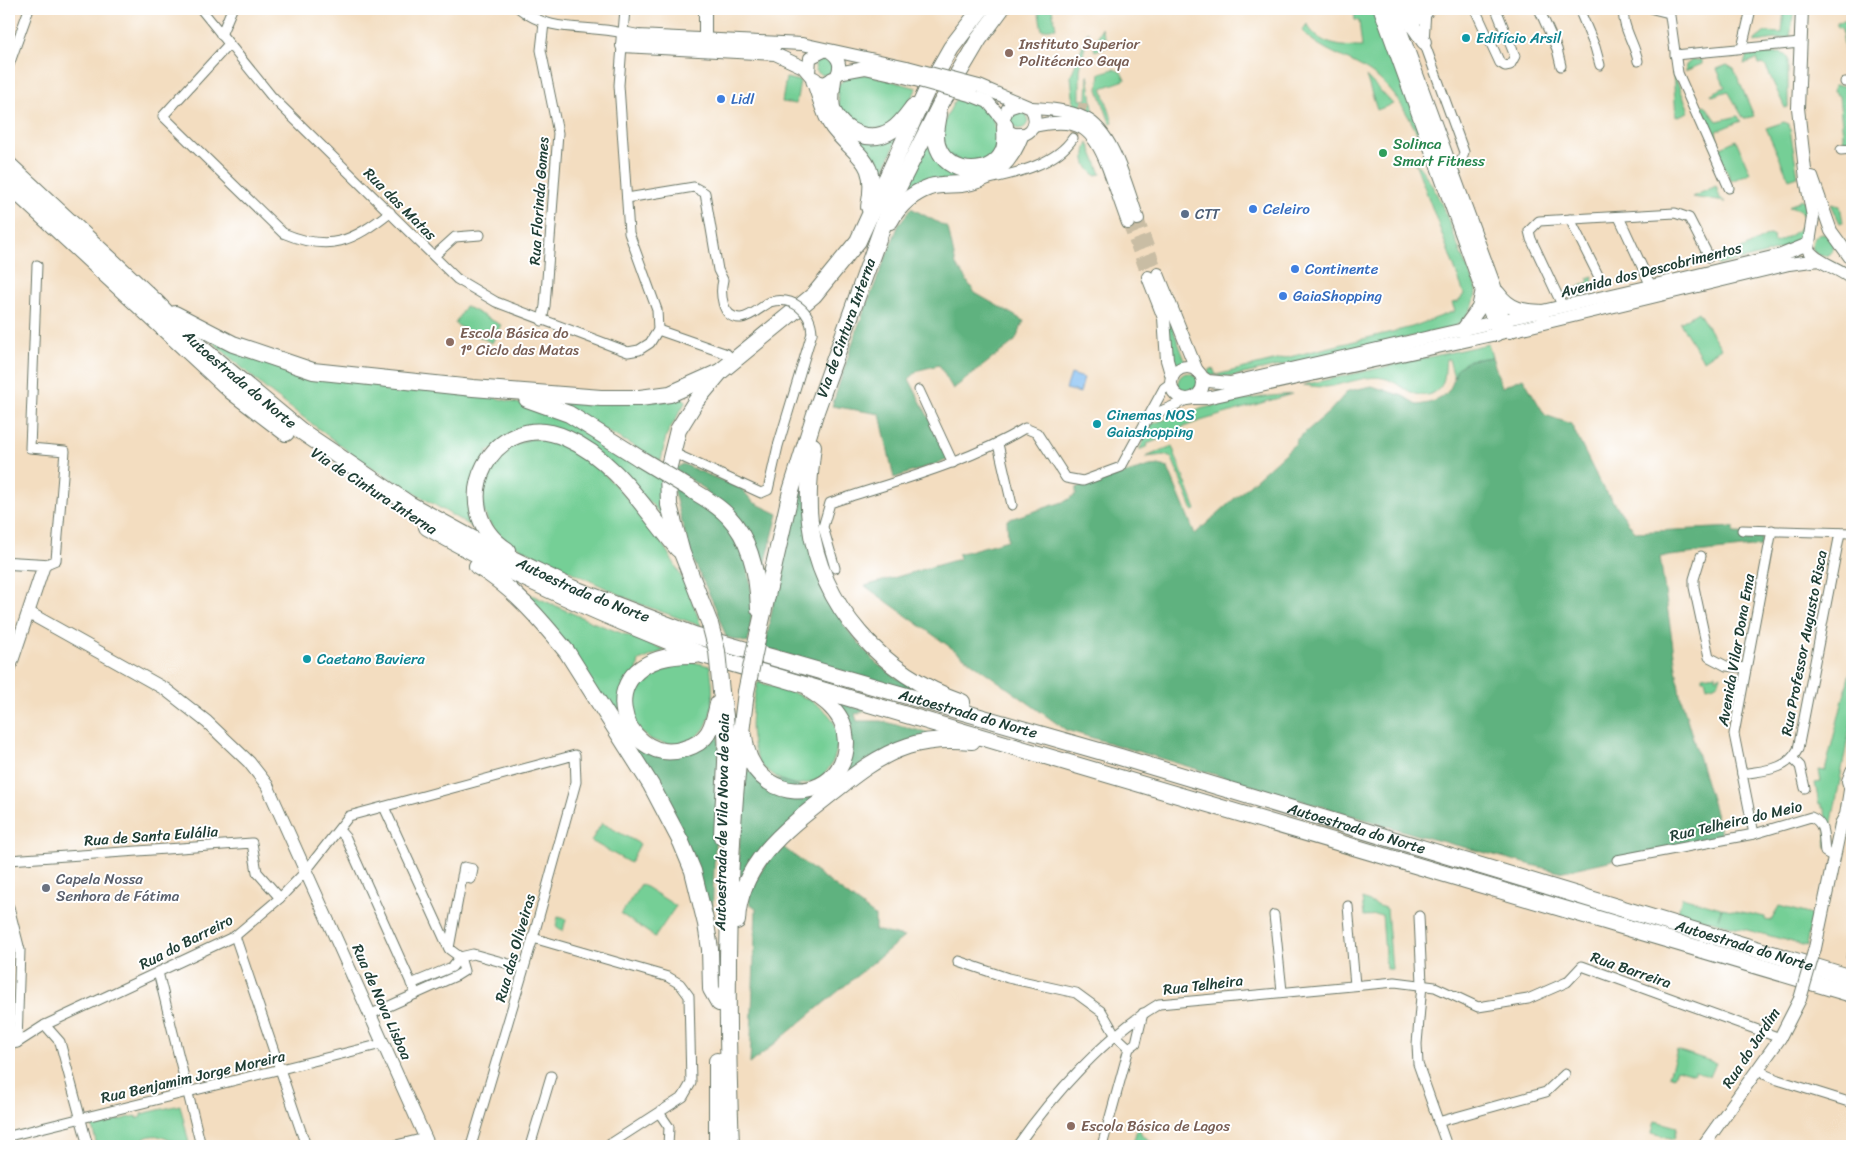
<svg xmlns="http://www.w3.org/2000/svg" width="1861" height="1155" viewBox="0 0 1861 1155" font-family="Sriracha,sans-serif">
  <rect width="100%" height="100%" fill="#fff"/>
  <filter id="ink" filterUnits="userSpaceOnUse"><feTurbulence type="fractalNoise" baseFrequency=".02" numOctaves="2"/><feDisplacementMap in="SourceGraphic" scale="10" xChannelSelector="R" yChannelSelector="G"/><feConvolveMatrix kernelMatrix="1 2 1 2 8 2 1 2 1" color-interpolation-filters="sRGB"/></filter>
  <filter id="wash" filterUnits="userSpaceOnUse"><feTurbulence type="fractalNoise" baseFrequency=".0096" numOctaves="4" result="noise"/><feDisplacementMap in="SourceGraphic" scale="20" xChannelSelector="R" yChannelSelector="G"/><feGaussianBlur stdDeviation="1.12" result="paint"/><feColorMatrix in="noise" values="0 0 0 0 0 0 0 0 0 0 0 0 0 0 0 0 0 1.4 0 .05"/><feComposite in="paint" operator="in"/></filter>
  <g filter="url(#wash)">
    <rect width="100%" height="100%" fill="#f3ddc0"/>
    <g fill="#74cf96" stroke="#4a8665">
      <polygon points="1038,9 1052,9 1056,28 1042,30"/>
      <path d="M1354,9H1374L1400,73L1436,173C1418,137 1404,95 1370,72C1348,57 1320,51 1302,31L1307,24C1318,45 1340,47 1362,47L1359,21L1355,20Z"/>
      <polygon points="1784,9 1794,9 1790,37 1755,42 1755,40 1765,32 1782,33"/>
      <polygon points="1852,20 1852,78 1850,78 1847,75 1842,29 1837,26 1837,22"/>
      <polygon points="1101,28 1109,46 1095,51 1094,49"/>
      <polygon points="1088,31 1080,69 1080,100 1087,100 1088,74 1094,115 1074,107 1071,76"/>
      <polygon points="1781,53 1787,56 1788,60 1788,107 1785,108 1766,67 1763,64 1759,65 1757,59 1744,64 1747,55"/>
      <circle cx="824" cy="66" r="9"/>
      <polygon points="1692,60 1702,60 1702,64 1685,71 1686,65"/>
      <polygon points="1727,65 1734,69 1754,116 1744,119 1728,91 1712,96 1711,94 1725,87 1717,69"/>
      <polygon points="1114,69 1121,72 1125,80 1102,88 1113,122 1110,123 1098,89 1100,73"/>
      <polygon points="1673,72 1688,108 1688,112 1676,117"/>
      <polygon points="866,74 917,88 904,111 885,129 858,128 840,112 837,85 851,75"/>
      <polygon points="1366,76 1393,104 1377,110"/>
      <polygon points="786,78 800,81 796,104 782,102"/>
      <polygon points="1852,85 1852,144 1844,145 1839,96 1833,92 1834,86"/>
      <path d="M956,98C977,103 989,102 994,124C999,145 1002,141 990,160L965,164C960,160 950,156 946,150C934,134 949,113 956,98Z"/>
      <polygon points="1705,105 1717,121 1738,116 1741,121 1716,131 1717,140 1714,141 1700,106"/>
      <circle cx="1019" cy="120" r="9"/>
      <polygon points="1784,122 1789,124 1798,176 1789,179 1766,128"/>
      <polygon points="900,132 875,192 846,134"/>
      <polygon points="930,137 975,176 902,195"/>
      <polygon points="1736,140 1750,173 1731,181 1717,149"/>
      <path d="M1088,142L1101,174L1095,175C1083,166 1083,155 1088,142Z"/>
      <path d="M1415,162C1439,187 1450,227 1463,259C1467,268 1475,281 1476,291C1476,305 1466,318 1455,327L1230,377L1210,375L1208,371L1213,368L1216,375L1412,327L1455,311L1452,303L1458,302L1464,294L1462,288Z"/>
      <polygon points="1716,186 1720,198 1725,202 1692,197"/>
      <path d="M1801,199L1805,202C1806,212 1808,223 1804,233C1796,251 1737,260 1718,265L1716,262L1769,235L1773,236L1774,243C1785,239 1801,231 1805,219L1799,210L1789,207Z"/>
      <polygon points="1831,204 1840,206 1843,222 1840,223"/>
      <circle cx="1823" cy="245" r="11"/>
      <polygon points="1153,275 1186,363 1176,365 1171,369"/>
      <polygon points="1593,276 1591,294 1572,299 1568,292 1589,282 1587,278"/>
      <polygon points="465,306 501,325 492,343 455,324"/>
      <polygon points="1698,312 1721,348 1703,360 1680,323"/>
      <path d="M208,338L251,359L488,396L542,409L571,422L662,479L661,498L665,520C636,483 596,458 558,430L487,451L482,533L361,461L266,389Z"/>
      <path d="M1488,344L1492,357L1470,360L1457,368L1454,378L1449,359H1446C1444,372 1447,386 1433,393C1418,402 1401,384 1387,379C1369,373 1345,385 1326,387C1319,387 1310,386 1303,385Z"/>
      <circle cx="1188" cy="383" r="10"/>
      <path d="M1292,394L1197,422L1168,433V436L1147,444L1148,446L1139,450L1152,424C1198,407 1243,398 1292,394Z"/>
      <polygon points="682,397 686,401 666,436 661,461 550,400 671,401"/>
      <path d="M532,439C545,439 558,439 570,445C582,452 594,465 605,475C649,518 683,567 701,626L640,604L514,545C504,538 494,532 488,521C479,505 484,478 493,462C500,449 519,443 532,439Z"/>
      <polygon points="1172,446 1196,510 1193,511 1172,458 1164,455 1146,457"/>
      <polygon points="518,589 592,622 666,650 639,661 625,729"/>
      <path d="M693,662L710,666C713,686 715,708 706,726C695,747 657,749 642,733C622,712 629,672 658,664C669,662 682,663 693,662Z"/>
      <polygon points="1851,668 1852,717 1827,848 1825,808 1822,808 1822,804 1819,804 1815,783 1821,782 1819,770 1825,771"/>
      <path d="M1716,674V678L1721,675C1719,684 1716,685 1707,687L1705,679H1702V676Z"/>
      <path d="M758,682C780,689 806,694 824,710C835,719 840,733 837,747C832,782 798,796 771,773C767,770 760,766 758,760C747,734 751,709 758,682Z"/>
      <polygon points="602,823 640,844 630,863 591,841"/>
      <polygon points="641,884 676,906 655,937 621,914"/>
      <path d="M1682,897L1721,908L1718,919L1722,908L1765,917V920L1771,921L1779,906L1812,915L1806,946C1763,933 1720,924 1678,912Z"/>
      <polygon points="1362,899 1387,909 1392,969 1386,969 1382,915 1364,916"/>
      <polygon points="558,917 566,919 563,931 556,926"/>
      <polygon points="1677,1050 1716,1063 1710,1077 1695,1071 1693,1074 1677,1069 1674,1077 1669,1075"/>
      <path d="M180,1105L189,1143C165,1146 159,1123 133,1146H97L92,1126L136,1116L137,1119L141,1117V1114Z"/>
      <polygon points="1655,1121 1677,1127 1674,1139 1652,1133"/>
      <polygon points="1138,1126 1142,1135 1152,1142 1152,1146 1132,1146"/>
      <polygon points="150,1142 159,1142 177,1146 141,1146"/>
    </g>
    <g fill="#5fb27f" stroke="#3f785a">
      <polygon points="911,208 948,228 956,265 975,293 1024,321 1015,341 953,389 939,365 919,370 909,379 950,459 894,478 880,414 832,406 857,329 899,224"/>
      <path d="M1492,357L1502,387L1523,378L1545,415L1571,424L1600,483L1635,532L1734,527V533L1762,534L1761,546L1660,557L1680,695L1722,836L1559,872L1417,835L1066,730L865,586L959,559L958,554L1008,540L1007,520L1066,501L1076,494V488L1150,466L1159,465L1168,468L1195,534L1296,443L1295,441L1329,412L1348,391L1372,386L1403,396L1418,405C1444,401 1451,394 1457,368L1471,360Z"/>
      <polygon points="683,464 742,489 753,502 778,514 762,577 705,489 674,469"/>
      <polygon points="804,482 844,625 876,663 897,678 950,703 765,648 777,582"/>
      <path d="M672,485C692,497 719,510 733,531C753,563 755,606 748,643L726,637L716,609L690,553Z"/>
      <polygon points="836,702 867,711 855,714 857,721 881,721 937,735 865,761 737,889 744,762 749,771 821,793 852,729 849,716"/>
      <polygon points="718,732 719,749 712,919 628,735 651,754"/>
      <path d="M780,845L875,916V930L904,937L750,1064L756,908L749,903C748,886 769,859 780,845Z"/>
    </g>
    <polygon fill="#7fbcf2" stroke="#4f7c93" points="1071,374 1084,378 1080,393 1066,389"/>
  </g>
  <g filter="url(#ink)">
    <g fill="none" stroke-linecap="round" stroke-linejoin="round">
      <polyline stroke="#c9bda4" stroke-width="9" stroke-dasharray="9 4.5" stroke-linecap="butt" points="1073,138 1084,101"/>
      <g stroke="#c9bda4" stroke-width="12" stroke-dasharray="12 6" stroke-linecap="butt">
        <polyline points="1138,219 1158,274"/>
        <polyline points="1128,223 1148,277"/>
      </g>
      <g stroke="#697565" stroke-width="11">
        <g id="street">
          <polyline points="201,9 272,97 457,279 496,302 628,352 639,350 650,343 658,330 657,310 629,233 619,85 622,46"/>
          <path d="M520,9C551,34 587,24 623,33L625,9"/>
          <polyline points="1475,9 1500,63 1505,66 1510,65 1515,56 1496,9"/>
          <polyline points="1539,9 1557,49 1561,66"/>
          <polyline points="1579,9 1595,47 1600,65"/>
          <path d="M1624,9C1621,26 1635,44 1638,61"/>
          <polyline points="1653,9 1669,13"/>
          <polyline points="1669,9 1678,73 1729,188"/>
          <polyline points="1426,10 1424,42 1464,152 1462,160"/>
          <polyline points="221,35 232,9"/>
          <path d="M229,44L163,116L283,233C330,253 353,241 390,212"/>
          <polyline points="1742,48 1751,9"/>
          <polyline points="1675,55 1800,43"/>
          <polyline points="9,65 29,9"/>
          <polyline points="1845,82 1852,82"/>
          <polyline points="1841,150 1852,149"/>
          <path d="M989,179C1018,173 1057,163 1073,138"/>
          <path d="M627,198L694,187L705,193L718,270L723,280C720,292 721,319 741,318C751,317 761,307 770,302"/>
          <polyline points="1619,217 1651,286"/>
          <polyline points="1570,219 1601,281"/>
          <polyline points="434,256 455,237 480,235"/>
          <polyline points="37,265 30,448 65,451 56,560 44,565"/>
          <polyline points="1563,307 1531,239 1529,231 1539,221 1675,213 1689,218 1709,257"/>
          <polyline points="542,321 545,306 558,133 541,50 544,23"/>
          <polyline points="658,330 727,354"/>
          <polyline points="919,390 953,463"/>
          <polyline points="1149,416 1187,400"/>
          <polyline points="998,444 1012,505"/>
          <polyline points="678,455 761,493 768,490 778,446 812,333"/>
          <polyline points="1742,530 1852,533"/>
          <polyline points="1701,556 1694,579 1694,587 1709,657 1726,666 1746,668"/>
          <path d="M835,568L823,527L830,503C896,481 965,464 1025,428L1037,433L1066,478L1083,481L1121,467L1164,388L1171,383"/>
          <polyline points="1793,759 1800,766 1805,788"/>
          <path d="M1742,774C1764,770 1787,771 1798,749L1840,533"/>
          <polyline points="384,807 449,949 460,957"/>
          <polyline points="339,830 346,838 416,994"/>
          <polyline points="1754,834 1734,734 1772,530"/>
          <polyline points="9,860 252,843 257,872 280,898"/>
          <path d="M1617,860L1754,834L1811,817C1826,823 1823,838 1825,852L1834,857"/>
          <polyline points="1348,906 1355,985"/>
          <polyline points="9,907 20,950 17,1043"/>
          <polyline points="1274,915 1282,991"/>
          <polyline points="1419,916 1422,984 1417,1044 1418,1064 1447,1146"/>
          <polyline points="235,936 306,1146"/>
          <polyline points="533,938 668,977 680,984 689,996 691,1083 683,1097 607,1146"/>
          <polyline points="449,948 463,872 464,867 473,869 471,879 462,876"/>
          <polyline points="460,957 473,954 523,968"/>
          <polyline points="1851,957 1852,957"/>
          <polyline points="958,961 1008,978 1076,993 1102,1012 1116,1036 1129,1048 1102,1146"/>
          <polyline points="158,972 201,1146"/>
          <polyline points="411,984 452,967 460,957"/>
          <polyline points="369,1015 456,976 464,971 460,957"/>
          <polyline points="45,1025 60,1042 88,1146"/>
          <polyline points="9,1045 17,1043 45,1025 235,936 280,898 305,872 349,816 575,755 576,782 533,938 471,1146"/>
          <polyline points="1129,1048 1136,1043 1143,1013"/>
          <polyline points="1759,1068 1766,1075 1778,1080 1852,1103"/>
          <polyline points="660,1114 669,1127 668,1146"/>
          <polyline points="1438,1122 1546,1092 1565,1074"/>
          <polyline points="9,1136 382,1044"/>
          <polyline points="392,1146 425,1138"/>
          <polyline points="530,1146 551,1076"/>
          <path d="M1017,1146C1052,1096 1106,1035 1159,1004L1395,982L1435,987L1478,1007L1528,999L1567,982L1582,966L1780,1038"/>
        </g>
      </g>
      <g stroke="#697565" stroke-width="14">
        <g id="secondary">
          <polyline points="705,9 705,39"/>
          <path d="M1802,9L1798,108L1806,179L1813,217L1808,249C1814,262 1840,268 1852,279"/>
          <path d="M830,52C839,58 842,66 836,77L824,83L814,80L803,67L775,54L622,46L623,33L638,36L802,44C837,52 872,59 907,67"/>
          <polyline points="809,73 810,58 824,51"/>
          <polyline points="838,73 865,68 901,76"/>
          <path d="M979,86L1031,108C1042,126 1026,142 1008,131L1003,120L1008,108L1020,104"/>
          <polyline points="973,96 988,102 1003,120"/>
          <path d="M1031,108C1049,109 1068,110 1084,118C1114,131 1127,190 1138,219"/>
          <path d="M1034,126C1078,116 1093,127 1108,167C1115,186 1121,204 1128,223"/>
          <polyline points="1812,177 1831,231 1852,260"/>
          <polyline points="1158,274 1197,371"/>
          <polyline points="1148,277 1164,318 1167,360 1172,377"/>
          <circle cx="1187" cy="383" r="16"/>
          <polyline points="1202,377 1208,381 1230,383 1651,286 1781,255 1808,244"/>
          <polyline points="1194,398 1206,398 1510,331 1789,264 1819,260"/>
          <polyline points="9,563 44,565 9,670"/>
          <polyline points="29,613 165,689 207,722 249,762 267,785 429,1146"/>
          <polyline points="1852,771 1848,781 1852,793"/>
          <polyline points="1815,948 1841,824 1846,815 1850,790"/>
          <polyline points="1703,1146 1780,1038 1800,999"/>
        </g>
      </g>
      <g stroke="#697565" stroke-width="16">
        <g id="primary">
          <polyline points="1381,9 1491,313 1510,331"/>
          <polyline points="1392,9 1494,287 1501,311 1496,334"/>
          <polyline points="1396,9 1408,19 1420,17 1426,11"/>
          <polyline points="1408,19 1424,42"/>
          <path d="M1498,293C1510,310 1523,311 1543,312"/>
          <polyline points="1463,330 1479,308 1483,290"/>
        </g>
      </g>
      <g stroke="#697565" stroke-width="18">
        <g id="highway">
          <path d="M814,80C820,94 824,115 833,127C857,158 879,159 869,207"/>
          <path d="M833,80C832,90 829,100 833,111C843,133 871,144 892,130C901,124 907,115 913,107"/>
          <path d="M939,114C937,127 933,140 940,152C952,175 991,177 1003,152C1007,144 1005,135 1005,126"/>
          <path id="s1" d="M9,165L156,302L200,347L301,431L409,504L484,545L572,588L694,635L1120,757L1852,978"/>
          <polyline points="9,185 231,391 286,433"/>
          <path d="M890,221C899,205 913,193 930,187C940,184 951,185 961,184C991,180 1010,163 1020,136"/>
          <polyline points="175,314 233,344 313,371 473,388 601,398 640,398 670,394 717,373"/>
          <polyline points="527,399 569,414 639,458"/>
          <path d="M813,446C810,471 807,496 810,522C820,607 883,675 962,702"/>
          <path d="M687,487C701,496 717,504 728,516C751,540 758,577 759,609"/>
          <path d="M427,527C516,578 608,618 703,655L1852,994"/>
          <path d="M507,550C441,508 493,405 566,438C615,459 645,510 678,549"/>
          <path d="M477,566C513,587 541,620 567,652L651,785L681,842L693,871L706,924L710,949L711,989L719,1003"/>
          <polyline points="710,624 682,553 669,505 668,470 678,430 696,401 721,371 814,295 858,241 926,92 951,48 981,9"/>
          <path id="s2" d="M758,635L791,491L815,414L892,200L940,105L979,39L1001,9"/>
          <path d="M696,655C582,652 621,769 684,749C709,742 713,727 718,704"/>
          <path d="M721,692C732,738 723,789 722,837"/>
          <path d="M744,736C746,755 753,771 769,782C802,803 846,784 846,742C845,735 845,727 841,720C834,707 823,699 811,691"/>
          <path d="M737,921C739,864 787,828 828,796C853,776 877,756 908,746C929,739 951,739 972,741"/>
          <polyline points="717,1146 717,1061"/>
          <path d="M731,1146C725,995 726,842 746,692"/>
        </g>
      </g>
      <use href="#street" stroke="#fff" stroke-width="9"/>
      <use href="#secondary" stroke="#fff" stroke-width="12"/>
      <use href="#primary" stroke="#fff" stroke-width="14"/>
      <use href="#highway" stroke="#fff" stroke-width="16"/>
      <g stroke="#697565" stroke-width="11" stroke-linecap="butt">
        <path id="street-bridge" d="M770,302C792,296 811,310 812,333"/>
      </g>
      <g stroke="#697565" stroke-width="14" stroke-linecap="butt">
        <g id="secondary-bridge">
          <polyline points="907,67 979,86"/>
          <polyline points="901,76 973,96"/>
          <polyline points="1800,999 1815,948"/>
        </g>
      </g>
      <g stroke="#697565" stroke-width="18" stroke-linecap="butt">
        <g id="highway-bridge">
          <polyline points="639,458 687,487"/>
          <polyline points="710,624 717,651 721,692"/>
          <polyline points="746,692 758,635"/>
        </g>
      </g>
      <use href="#street-bridge" stroke="#fff" stroke-width="9"/>
      <use href="#secondary-bridge" stroke="#fff" stroke-width="12"/>
      <use href="#highway-bridge" stroke="#fff" stroke-width="16"/>
    </g>
  </g>
  <g fill="#0f9aa8" stroke="#fff" stroke-width="2">
    <circle cx="1466" cy="38" r="5"/>
    <circle cx="1097" cy="424" r="5"/>
    <circle cx="307" cy="659" r="5"/>
  </g>
  <g fill="#8d6e63" stroke="#fff" stroke-width="2">
    <circle cx="1009" cy="53" r="5"/>
    <circle cx="450" cy="342" r="5"/>
    <circle cx="1071" cy="1126" r="5"/>
  </g>
  <g fill="#3f7fe0" stroke="#fff" stroke-width="2">
    <circle cx="721" cy="99" r="5"/>
    <circle cx="1253" cy="209" r="5"/>
    <circle cx="1295" cy="269" r="5"/>
    <circle cx="1283" cy="296" r="5"/>
  </g>
  <circle fill="#2e9e5b" stroke="#fff" stroke-width="2" cx="1383" cy="153" r="5"/>
  <circle fill="#5c6f8a" stroke="#fff" stroke-width="2" cx="1185" cy="214" r="5"/>
  <circle fill="#6b7280" stroke="#fff" stroke-width="2" cx="46" cy="888" r="5"/>
  <g text-anchor="middle" dominant-baseline="central" stroke-width="4" stroke-linejoin="round" paint-order="stroke">
    <g font-size="15" fill="#0d838f" stroke="#fff" text-anchor="start">
      <text x="1476" y="38">Edifício Arsil</text>
      <text x="1107" y="415">Cinemas NOS<tspan x="1107" dy="17">Gaiashopping</tspan></text>
      <text x="317" y="659">Caetano Baviera</text>
    </g>
    <g font-size="15" fill="#785e54" stroke="#fff" text-anchor="start">
      <text x="1019" y="44">Instituto Superior<tspan x="1019" dy="17">Politécnico Gaya</tspan></text>
      <text x="460" y="333">Escola Básica do<tspan x="460" dy="17">1º Ciclo das Matas</tspan></text>
      <text x="1081" y="1126">Escola Básica de Lagos</text>
    </g>
    <g font-size="15" fill="#366cbe" stroke="#fff" text-anchor="start">
      <text x="731" y="99">Lidl</text>
      <text x="1263" y="209">Celeiro</text>
      <text x="1305" y="269">Continente</text>
      <text x="1293" y="296">GaiaShopping</text>
    </g>
    <g font-size="15" fill="#27864d" stroke="#fff" text-anchor="start">
      <text x="1393" y="144">Solinca<tspan x="1393" dy="17">Smart Fitness</tspan></text>
    </g>
    <g font-size="15" fill="#1f3d34" stroke="#fff">
      <text transform="translate(539 201) rotate(-86)">Rua Florinda Gomes</text>
      <text transform="translate(400 204) rotate(45)">Rua das Matas</text>
      <text transform="translate(1651 270) rotate(-14)">Avenida dos Descobrimentos</text>
      <text stroke="none"><textPath href="#s2" startOffset="320">Via de Cintura Interna</textPath></text>
      <text stroke="none"><textPath href="#s1" startOffset="315">Autoestrada do Norte</textPath></text>
      <text transform="translate(374 491) rotate(33)">Via de Cintura Interna</text>
      <text stroke="none"><textPath href="#s1" startOffset="720">Autoestrada do Norte</textPath></text>
      <text transform="translate(1804 643) rotate(-79)">Rua Professor Augusto Risca</text>
      <text transform="translate(1736 650) rotate(-80)">Avenida Vilar Dona Ema</text>
      <text stroke="none"><textPath href="#s1" startOffset="1125">Autoestrada do Norte</textPath></text>
      <text transform="translate(1736 821) rotate(-13)">Rua Telheira do Meio</text>
      <text transform="translate(722 822) rotate(-89)">Autoestrada de Vila Nova de Gaia</text>
      <text stroke="none"><textPath href="#s1" startOffset="1530">Autoestrada do Norte</textPath></text>
      <text transform="translate(151 836) rotate(-4)">Rua de Santa Eulália</text>
      <text transform="translate(186 942) rotate(-27)">Rua do Barreiro</text>
      <text stroke="none"><textPath href="#s1" startOffset="1935">Autoestrada do Norte</textPath></text>
      <text transform="translate(515 948) rotate(-74)">Rua das Oliveiras</text>
      <text transform="translate(1631 970) rotate(19)">Rua Barreira</text>
      <text transform="translate(1203 985) rotate(-7)">Rua Telheira</text>
      <text transform="translate(382 1002) rotate(66)">Rua de Nova Lisboa</text>
      <text transform="translate(1751 1048) rotate(-57)">Rua do Jardim</text>
      <text transform="translate(193 1077) rotate(-13)">Rua Benjamim Jorge Moreira</text>
    </g>
    <g font-size="15" fill="#4e5e75" stroke="#fff" text-anchor="start">
      <text x="1195" y="214">CTT</text>
    </g>
    <g font-size="15" fill="#5b616d" stroke="#fff" text-anchor="start">
      <text x="56" y="879">Capela Nossa<tspan x="56" dy="17">Senhora de Fátima</tspan></text>
    </g>
  </g>
  <rect width="1861" height="1155" fill="none" stroke="#fff" stroke-width="30"/>
</svg>
